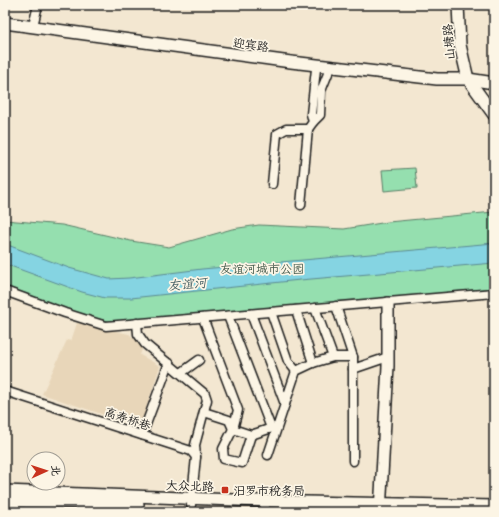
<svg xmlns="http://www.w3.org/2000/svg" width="499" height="517" viewBox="0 0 499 517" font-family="'Playpen Sans','LXGW WenKai TC',sans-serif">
  <rect width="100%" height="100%" fill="#f3e7d1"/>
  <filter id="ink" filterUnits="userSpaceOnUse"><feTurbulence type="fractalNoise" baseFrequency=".025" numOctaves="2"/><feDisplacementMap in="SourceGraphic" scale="8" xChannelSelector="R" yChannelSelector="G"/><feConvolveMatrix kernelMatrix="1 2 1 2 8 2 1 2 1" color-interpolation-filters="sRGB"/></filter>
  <g filter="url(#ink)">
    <polygon fill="#e8d6b9" points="77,323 129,334 143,346 140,355 160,366 140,427 42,394 67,340 71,341"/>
    <g fill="#95dfaf" stroke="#587e66">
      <polygon points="415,168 417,188 384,191 382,170"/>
      <polygon points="494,212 494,288 188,317 114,322 78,315 5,288 5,220 62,225 131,241 169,247 232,229 259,225 344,229 388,222"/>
    </g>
    <polygon fill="#85d4e2" stroke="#5b8a93" points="494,243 494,263 300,280 131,298 105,298 82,292 5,264 5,244 69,268 109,279 129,278 202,269"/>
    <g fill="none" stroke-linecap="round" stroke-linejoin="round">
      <g stroke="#1c1c1c" stroke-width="11">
        <g id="street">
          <polyline points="33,26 38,5"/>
          <polyline points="313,122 320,115 321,91 329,71"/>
          <polyline points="272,184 277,134 286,129 308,129 313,122 311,114 316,69"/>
          <polyline points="301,205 308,129"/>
          <polyline points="5,291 65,313 106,326 494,293"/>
          <polyline points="336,306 353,357 353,461"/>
          <polyline points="315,308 333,357 353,357"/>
          <polyline points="271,312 288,361 296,371"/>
          <polyline points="251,314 285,404"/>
          <polyline points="228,316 271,428"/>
          <polyline points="203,318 238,410 233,429 223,449 224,459 242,463 251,435"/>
          <polyline points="137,323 138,334 145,344 205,394 207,400 195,445 196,457"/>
          <polyline points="313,363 333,357"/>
          <polyline points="353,369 388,357"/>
          <polyline points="181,373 199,360"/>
          <polyline points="5,391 191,451 196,457 191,505"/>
          <polyline points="204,412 229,420 233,429 251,435 275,427"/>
          <polyline points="142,435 169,363"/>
          <polyline points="268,455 296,371 313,363 296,310"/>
          <polyline points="265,512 265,507"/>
        </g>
      </g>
      <g stroke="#1c1c1c" stroke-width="14">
        <g id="secondary">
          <polyline points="458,5 460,45 468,79 494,115"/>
          <polyline points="5,23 291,62 437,79 468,79 494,83"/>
          <polyline points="5,491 259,501 494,506"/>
          <polyline points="5,501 138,504"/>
          <polyline points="380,512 388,366 388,303"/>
        </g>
      </g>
      <use href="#street" stroke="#fcf5e5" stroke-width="8"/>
      <use href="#secondary" stroke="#fcf5e5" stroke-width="11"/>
    </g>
  </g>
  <rect fill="#c8321e" stroke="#fcf5e5" stroke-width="1.5" x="221" y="486" width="8" height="8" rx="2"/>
  <g text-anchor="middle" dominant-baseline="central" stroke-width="3.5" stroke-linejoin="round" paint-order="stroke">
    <g font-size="12" fill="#1c1c1c" stroke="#fcf5e5">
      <text transform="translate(448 42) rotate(-95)">山塘路</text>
      <text transform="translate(251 44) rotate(8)">迎宾路</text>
      <text transform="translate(128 418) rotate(18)">高寿桥巷</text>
      <text transform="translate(190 485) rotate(2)">大众北路</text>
    </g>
    <g font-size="12" fill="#405648" stroke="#fcf5e5">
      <text x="262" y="268">友谊河城市公园</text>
    </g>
    <g font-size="12" fill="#1c1c1c" stroke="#fcf5e5" text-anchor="start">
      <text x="233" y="490">汨罗市税务局</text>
    </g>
    <g font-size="13" font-style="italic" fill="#415c61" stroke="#fcf5e5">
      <text transform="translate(187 283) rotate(-5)">友谊河</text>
    </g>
  </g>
  <rect width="499" height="517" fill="none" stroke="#fcf5e5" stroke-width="20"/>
  <rect x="10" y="10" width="479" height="497" fill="none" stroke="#1c1c1c" stroke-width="1.5" filter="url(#ink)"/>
  <g transform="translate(46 471) rotate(87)"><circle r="19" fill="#fcf5e5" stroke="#a29e95"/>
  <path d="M0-3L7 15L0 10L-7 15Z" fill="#c8321e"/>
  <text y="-6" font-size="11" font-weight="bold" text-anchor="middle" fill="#1c1c1c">北</text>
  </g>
</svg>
